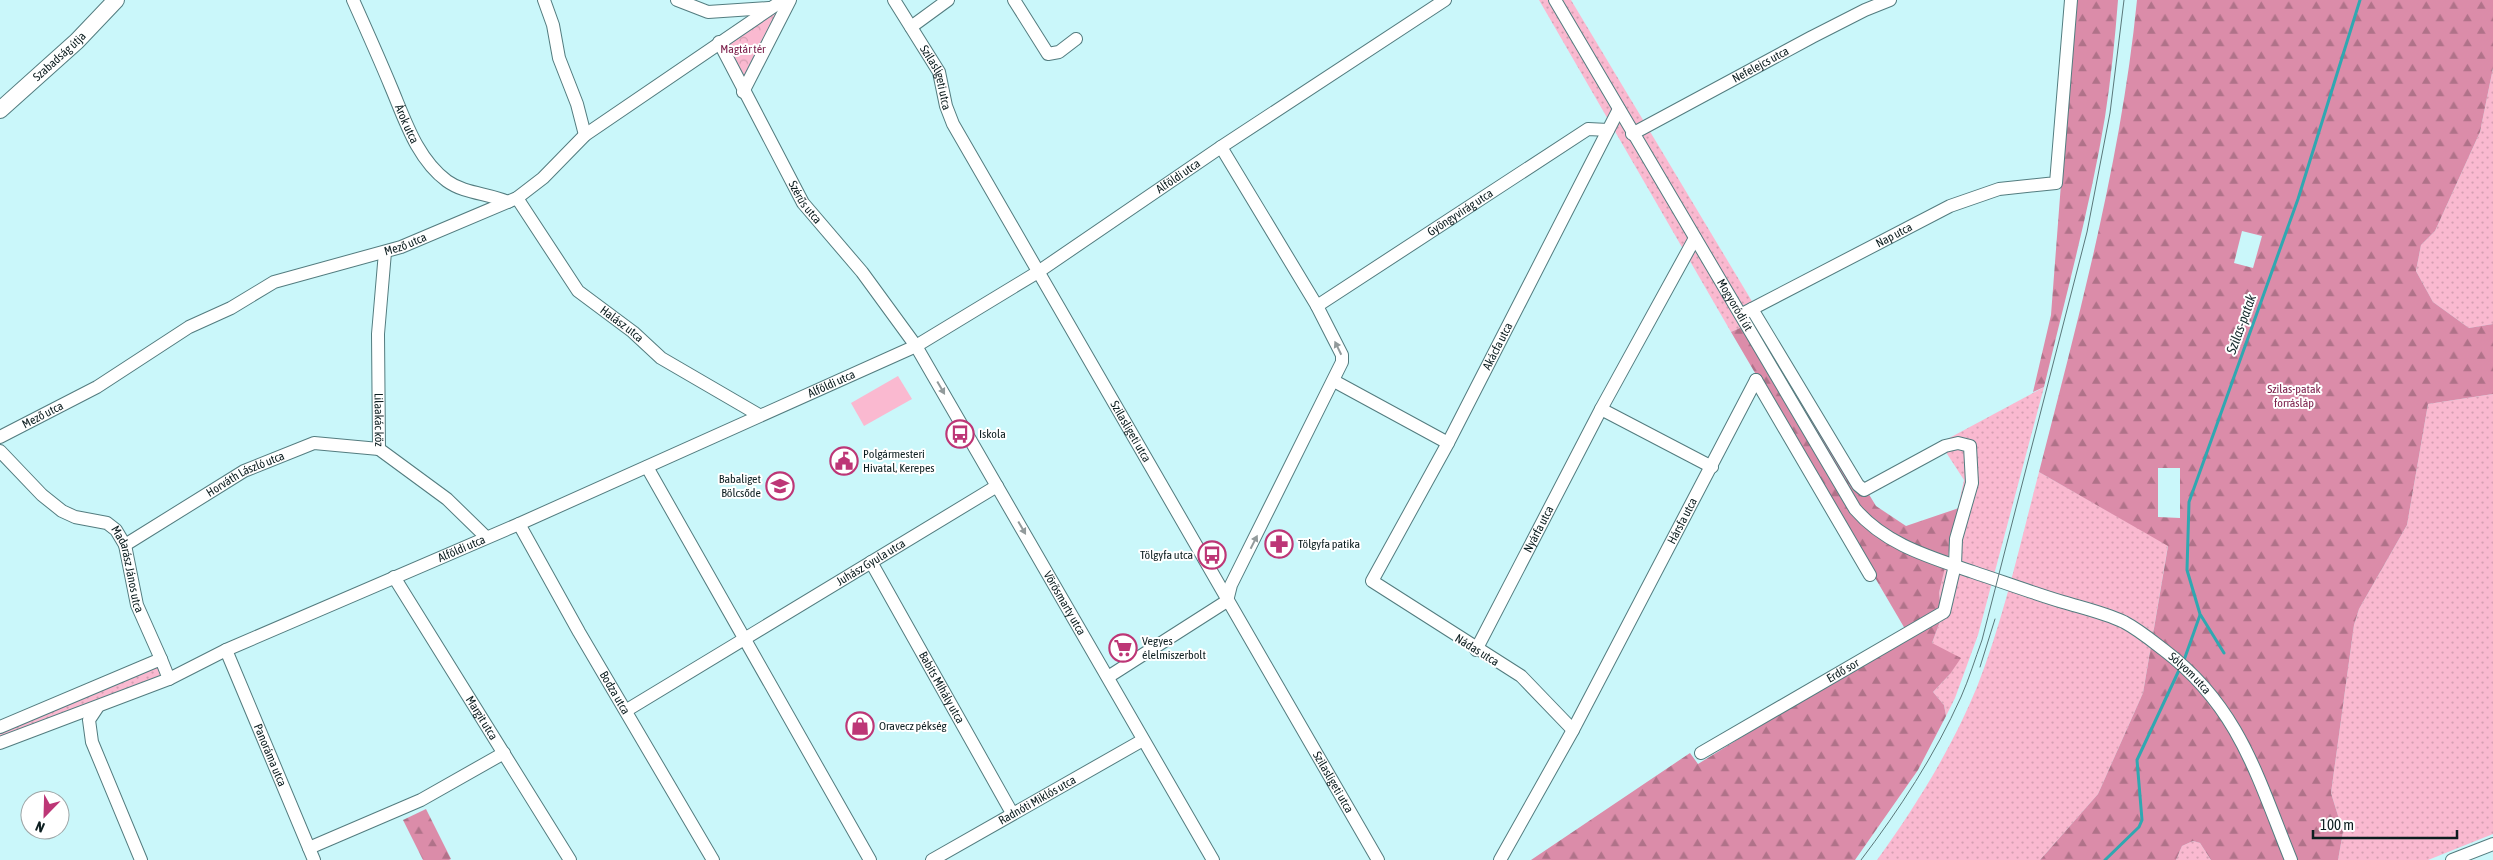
<svg xmlns="http://www.w3.org/2000/svg" width="2493" height="860" viewBox="0 0 2493 860" font-family="'Asap Condensed',sans-serif">
  <defs>
    <pattern id="grass-dots" width="8" height="8" patternUnits="userSpaceOnUse" patternTransform="scale(1.25)"><rect width="8" height="8" fill="#fab9d0"/><path d="M2 2h.1M6 6h.1" fill="none" stroke="#d59fb2" stroke-width="1.8" stroke-linecap="round"/></pattern>
    <pattern id="forest-firs" width="22" height="20" patternUnits="userSpaceOnUse" patternTransform="scale(1.25)"><rect width="22" height="20" fill="#db8ca9"/><path d="M5 1l3.5 6h-7zM16 11l3.5 6h-7z" fill="#b07289"/></pattern>
    <pattern id="park-crowns" width="20" height="18" patternUnits="userSpaceOnUse" patternTransform="scale(1.25)"><rect width="20" height="18" fill="#fab9d0"/><path d="M2 6a3 3 0 1 1 6 0M12 15a3 3 0 1 1 6 0" fill="none" stroke="#d59fb2"/></pattern>
  </defs>
  <rect width="100%" height="100%" fill="#caf7fa"/>
  <g fill="url(#grass-dots)">
    <polygon points="1539,0 1571,0 1762,318 1731,332"/>
    <polygon points="2493,68 2493,324 2469,328 2433,302 2416,271 2421,245 2435,231 2480,132"/>
    <polygon points="2044,387 1978,635 1955,698 1946,716 1944,705 1933,692 1950,674 1932,643 1942,616 1939,593 1964,480 1940,443"/>
    <polygon points="2493,394 2493,834 2428,860 2338,860 2343,832 2331,793 2354,625 2359,609 2407,525 2428,404"/>
    <path d="M2039,472L2168,545L2143,693L2098,794L2040,860H1877C1916,806 1952,748 1977,687C2004,618 2020,544 2039,472Z"/>
    <polygon points="161,659 169,679 0,743 0,727"/>
    <polygon points="2193,841 2200,843 2211,860 2176,860 2182,846"/>
  </g>
  <g fill="url(#forest-firs)" fill-rule="evenodd">
    <path d="M2075,0H2118C2115,39 2111,78 2105,117C2090,208 2065,298 2044,387L2033,392L2051,315Z"/>
    <path d="M2137,0H2493V68L2480,132L2435,231L2421,245L2416,271L2433,302L2469,328L2493,324V394L2428,404L2407,525L2359,609L2354,625L2331,793L2343,832L2338,860H2211L2200,843L2193,841L2182,846L2176,860H2040L2098,794L2143,693L2168,546L2039,472C2079,316 2121,161 2137,0ZM2242,231L2262,236L2253,268L2234,263ZM2158,468H2180V518L2158,517Z"/>
    <polygon points="1762,318 1876,506 1906,526 1959,508 1939,593 1942,616 1932,643 1961,658 1950,674 1933,692 1944,705 1946,716 1918,770 1855,860 1531,860 1690,753 1698,764 1908,634 1731,332"/>
    <polygon points="426,809 451,859 449,860 423,860 403,820"/>
  </g>
  <polygon fill="url(#park-crowns)" points="783,0 743,92 719,42"/>
  <polygon fill="#fab9d0" points="898,376 912,399 864,426 851,403"/>
  <g fill="none" stroke-linecap="round" stroke-linejoin="round">
    <g stroke="#30a8b1" stroke-width="3">
      <polyline points="2224,653 2200,614 2187,570 2189,502 2298,199 2360,0"/>
      <polyline points="2183,663 2200,615"/>
      <polyline points="2105,860 2139,827 2142,820 2137,760 2180,668"/>
    </g>
    <g stroke="#537c7f" stroke-width="14">
      <g id="minor">
        <path id="s1" d="M353,0C366,29 379,58 391,87C405,120 417,159 447,181C465,194 488,193 508,202"/>
        <polyline points="544,0 553,25 559,58 577,104 585,135"/>
        <polyline points="677,0 708,12 769,8"/>
        <path id="s2" d="M894,0L939,72L946,106L953,124L1378,860"/>
        <polyline points="1014,0 1048,54 1059,52 1076,39"/>
        <path id="s3" d="M1555,0L1855,509C1886,545 1930,557 1973,572C2003,582 2033,593 2063,602C2083,608 2105,613 2124,622C2139,630 2151,640 2164,650C2239,707 2257,776 2291,860"/>
        <polyline points="911,27 948,0"/>
        <path id="s4" d="M719,42L803,203L862,272L916,346L1213,860"/>
        <polyline points="743,92 790,0"/>
        <path id="s5" d="M1632,134L1812,37L1865,10L1890,0"/>
        <path id="s6" d="M517,198L578,291L633,332L661,358L759,415"/>
        <path id="s7" d="M385,252L378,334L379,449L447,499L486,537"/>
        <path id="s8" d="M1317,306L1588,129L1608,130"/>
        <path id="s9" d="M1744,313L1950,206L1999,189L2056,183L2071,0"/>
        <polyline points="1756,380 1870,575"/>
        <polyline points="1334,381 1448,443"/>
        <polyline points="1601,409 1712,467"/>
        <path id="s10" d="M0,437L97,387L189,327L231,308L274,282L401,247L517,198L543,178L585,135L783,0"/>
        <path id="s11" d="M0,451L42,495L62,511L75,517L107,523L116,530L125,545L137,605L161,659"/>
        <polyline points="647,467 870,860"/>
        <path id="s12" d="M519,524L579,632L713,860"/>
        <path id="s13" d="M125,545L244,471L314,443L379,449"/>
        <path id="s14" d="M871,562L1012,813"/>
        <path id="s15" d="M394,577L570,860"/>
        <path id="s16" d="M226,650L314,860"/>
        <path id="s17" d="M1476,650L1601,409L1695,238"/>
        <polyline points="1108,677 1227,601 1231,585 1342,362 1342,355 1317,306 1221,147"/>
        <polyline points="97,708 89,720 92,742 141,860"/>
        <path id="s18" d="M627,710L997,486"/>
        <polyline points="0,727 161,659 169,679"/>
        <path id="s19" d="M1573,730L1521,676L1372,581L1448,443L1619,109"/>
        <path id="s20" d="M0,743L169,679L226,650L519,524L916,346L1038,272L1221,147L1445,0"/>
        <path id="s21" d="M1701,753L1944,612L1955,565L1956,539L1972,483L1970,446L1958,443L1945,446L1864,490L1858,485L1752,309"/>
        <polyline points="309,848 421,800 504,753"/>
        <path id="s22" d="M932,860L1143,740"/>
        <path id="s23" d="M1500,860L1573,730L1756,380"/>
        <polyline points="2452,860 2493,844"/>
      </g>
    </g>
    <g stroke="#537c7f" stroke-width="18">
      <g id="major">
        <path id="s24" d="M0,110L77,41L116,0"/>
      </g>
    </g>
    <use href="#minor" stroke="#fff" stroke-width="12"/>
    <use href="#major" stroke="#fff" stroke-width="16"/>
    <g stroke="#5a7779" stroke-width="1">
      <polyline points="1980,667 1995,619"/>
      <path d="M1861,860C1899,810 1935,755 1961,697C1969,679 1975,659 1982,640L2087,232L2110,113L2124,0"/>
    </g>
  </g>
  <defs><path id="oneway-solid" d="M-6-.8H1V-3.2L6.5 0L1 3.2V.8H-6Z" transform="scale(1.25)"/></defs>
  <g fill="#929a9b">
    <use href="#oneway-solid" transform="translate(1338 348) rotate(-116)"/>
    <use href="#oneway-solid" transform="translate(941 388) rotate(60)"/>
    <use href="#oneway-solid" transform="translate(1022 528) rotate(60)"/>
    <use href="#oneway-solid" transform="translate(1254 542) rotate(-63)"/>
  </g>
  <defs>
    <g id="bus-ring" transform="scale(1.4375)"><circle r="9.5" fill="#fff" stroke="#bd3676" stroke-width="1.5"/><path d="M-5-6H5V4H4V6H2V4H-2V6H-4V4H-5ZM-3.5-4V0h7V-4ZM-3.5 1.2v1.5H-2V1.2ZM2 1.2v1.5H3.5V1.2Z" fill="#bd3676"/></g>
    <g id="civic-ring" transform="scale(1.4375)"><circle r="9.5" fill="#fff" stroke="#bd3676" stroke-width="1.5"/><path d="M-.6-6.5H3V-4.5H.6V-3L4-1V1h2V6H-6V1h2V-1L-.6-3ZM-1.2 2.5V6h2.4V2.5Z" fill="#bd3676"/></g>
    <g id="school-ring" transform="scale(1.4375)"><circle r="9.5" fill="#fff" stroke="#bd3676" stroke-width="1.5"/><path d="M0-5L7-2L0 1L-7-2ZM-4 1L0 2.5L4 1V4Q0 6-4 4Z" fill="#bd3676"/></g>
    <g id="pharmacy-ring" transform="scale(1.4375)"><circle r="9.5" fill="#fff" stroke="#bd3676" stroke-width="1.5"/><path d="M-2-6h4v4h4v4h-4v4h-4v-4h-4v-4h4Z" fill="#bd3676"/></g>
    <g id="supermarket-ring" transform="scale(1.4375)"><circle r="9.5" fill="#fff" stroke="#bd3676" stroke-width="1.5"/><path d="M-6-5.5h2.5l.6 2H6L4.5 2H-2.5L-4.4-4H-6ZM-1.5 3.2a1.3 1.3 0 1 0 .1 0ZM3 3.2a1.3 1.3 0 1 0 .1 0Z" fill="#bd3676"/></g>
    <g id="shop-ring" transform="scale(1.4375)"><circle r="9.5" fill="#fff" stroke="#bd3676" stroke-width="1.5"/><path d="M-5-2.5h2.3a2.7 3.5 0 0 1 5.4 0H5L5.5 6h-11ZM-1.5-2.5h3a1.5 2.3 0 0 0-3 0Z" fill="#bd3676"/></g>
  </defs>
  <g fill-rule="evenodd">
    <use href="#bus-ring" x="960" y="434"/>
    <use href="#civic-ring" x="844" y="461"/>
    <use href="#school-ring" x="780" y="486"/>
    <use href="#pharmacy-ring" x="1279" y="544"/>
    <use href="#bus-ring" x="1212" y="555"/>
    <use href="#supermarket-ring" x="1123" y="648"/>
    <use href="#shop-ring" x="860" y="726"/>
  </g>
  <g text-anchor="middle" dominant-baseline="central" stroke-width="4" stroke-linejoin="round" paint-order="stroke">
    <g font-size="12" fill="#7d214c" stroke="#fff">
      <text x="743" y="49">Magtár tér</text>
      <text x="2294" y="389">Szilas-patak<tspan x="2294" dy="14">forrásláp</tspan></text>
    </g>
    <g font-size="12" fill="#0d1e20" stroke="#fff">
      <text stroke="none"><textPath href="#s24" startOffset="80">Szabadság útja</textPath></text>
      <text stroke="none"><textPath href="#s5" startOffset="146">Nefelejcs utca</textPath></text>
      <text stroke="none"><textPath href="#s2" startOffset="89">Szilasligeti utca</textPath></text>
      <text stroke="none"><textPath href="#s1" startOffset="135">Árok utca</textPath></text>
      <text stroke="none"><textPath href="#s20" startOffset="1311">Alföldi utca</textPath></text>
      <text stroke="none"><textPath href="#s4" startOffset="182">Szérűs utca</textPath></text>
      <text stroke="none"><textPath href="#s8" startOffset="171">Gyöngyvirág utca</textPath></text>
      <text stroke="none"><textPath href="#s9" startOffset="169">Nap utca</textPath></text>
      <text stroke="none"><textPath href="#s10" startOffset="452">Mező utca</textPath></text>
      <text stroke="none"><textPath href="#s3" startOffset="354">Mogyoródi út</textPath></text>
      <text stroke="none"><textPath href="#s6" startOffset="166">Halász utca</textPath></text>
      <text stroke="none"><textPath href="#s19" startOffset="518">Akácfa utca</textPath></text>
      <text stroke="none"><textPath href="#s20" startOffset="906">Alföldi utca</textPath></text>
      <text stroke="none"><textPath href="#s10" startOffset="48">Mező utca</textPath></text>
      <text stroke="none"><textPath href="#s7" startOffset="168">Lilaakác köz</textPath></text>
      <text stroke="none"><textPath href="#s2" startOffset="494">Szilasligeti utca</textPath></text>
      <text stroke="none"><textPath href="#s13" startOffset="140">Horváth László utca</textPath></text>
      <text stroke="none"><textPath href="#s23" startOffset="385">Hársfa utca</textPath></text>
      <text stroke="none"><textPath href="#s17" startOffset="136">Nyárfa utca</textPath></text>
      <text stroke="none"><textPath href="#s20" startOffset="501">Alföldi utca</textPath></text>
      <text stroke="none"><textPath href="#s18" startOffset="285">Juhász Gyula utca</textPath></text>
      <text stroke="none"><textPath href="#s11" startOffset="186">Madarász János utca</textPath></text>
      <text stroke="none"><textPath href="#s4" startOffset="661">Vörösmarty utca</textPath></text>
      <text transform="translate(1477 650) rotate(32)">Nádas utca</text>
      <text stroke="none"><textPath href="#s21" startOffset="164">Erdő sor</textPath></text>
      <text stroke="none"><textPath href="#s3" startOffset="969">Sólyom utca</textPath></text>
      <text stroke="none"><textPath href="#s14" startOffset="144">Babits Mihály utca</textPath></text>
      <text stroke="none"><textPath href="#s12" startOffset="194">Bodza utca</textPath></text>
      <text stroke="none"><textPath href="#s15" startOffset="166">Margit utca</textPath></text>
      <text stroke="none"><textPath href="#s16" startOffset="114">Panoráma utca</textPath></text>
      <text stroke="none"><textPath href="#s2" startOffset="899">Szilasligeti utca</textPath></text>
      <text stroke="none"><textPath href="#s22" startOffset="121">Radnóti Miklós utca</textPath></text>
    </g>
    <g font-size="12" fill="#0d1e20" stroke="#fff" text-anchor="start">
      <text x="979" y="434">Iskola</text>
      <text x="863" y="454">Polgármesteri<tspan x="863" dy="14">Hivatal, Kerepes</tspan></text>
      <text x="761" y="479" text-anchor="end">Babaliget<tspan x="761" dy="14">Bölcsőde</tspan></text>
      <text x="1298" y="544">Tölgyfa patika</text>
      <text x="1193" y="555" text-anchor="end">Tölgyfa utca</text>
      <text x="1142" y="641">Vegyes<tspan x="1142" dy="14">élelmiszerbolt</tspan></text>
      <text x="879" y="726">Oravecz pékség</text>
    </g>
    <g font-size="14" font-style="italic" fill="#1a2f31" stroke="#fff">
      <text transform="translate(2241 324) rotate(-70)">Szilas-patak</text>
    </g>
  </g>
  <g transform="translate(45 815) rotate(203)"><circle r="24" fill="#ffffff" stroke="#9ea5a6"/>
  <path d="M0-4L9 19L0 12L-9 19Z" fill="#bd3676"/>
  <text y="-8" font-size="14" font-weight="bold" text-anchor="middle" fill="#0d1e20">N</text>
  </g>
  <path d="M2313 830v8h144v-8" fill="none" stroke="#0d1e20" stroke-width="2.5"/>
  <text x="2320" y="830" font-size="15" fill="#0d1e20" stroke="#ffffff" stroke-width="4" paint-order="stroke">100 m</text>
</svg>
